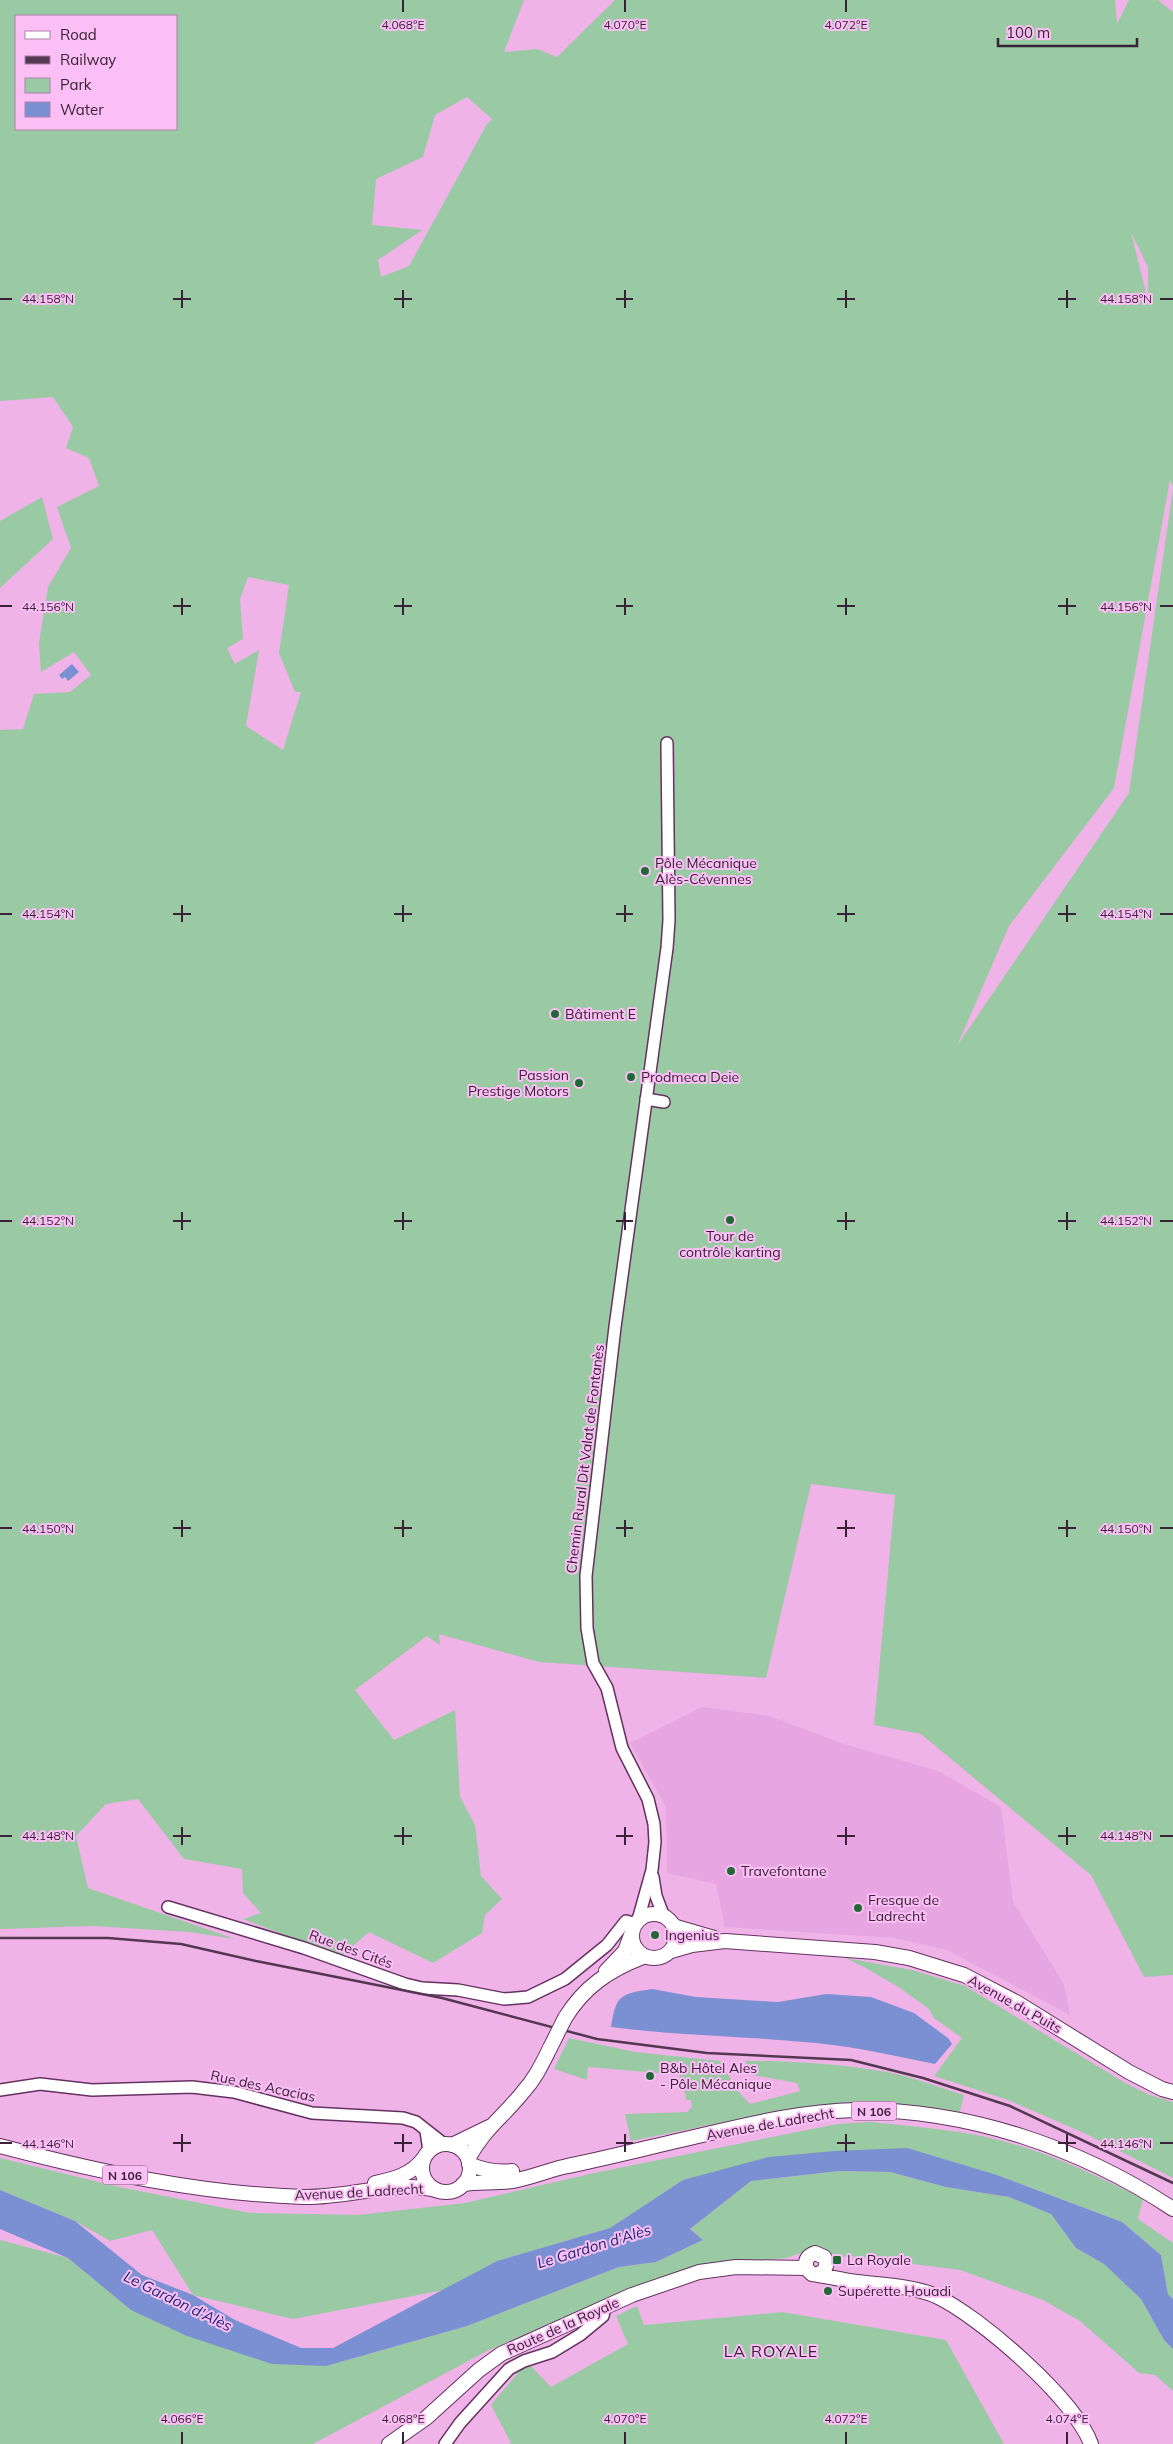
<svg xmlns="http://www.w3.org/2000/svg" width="1173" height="2444" viewBox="0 0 1173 2444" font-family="Mulish,sans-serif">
  <rect width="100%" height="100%" fill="#efb3e8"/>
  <polygon fill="#e7a6e1" points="702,1707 769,1716 844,1744 938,1771 1001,1807 1013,1902 1064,1984 1070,2015 947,1950 894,1938 725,1927 716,1884 667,1873 666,1807 630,1743"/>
  <g fill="#99caa3" fill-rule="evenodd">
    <path d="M0,0H524L504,52L537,49L557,57L615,0H1115L1117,24L1129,0H1158L1173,12V486L1170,480L1114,788L1009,926L957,1046L1129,793L1173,489V1975L1144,1977L1091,1875L921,1734L874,1725L895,1495L811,1484L766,1678L539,1662L439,1634L440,1645L427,1636L355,1690L394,1740L455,1710L460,1797L475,1825L481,1876L502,1899L485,1915L482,1933L433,1963L369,1932L341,1956L243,1919L261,1913L243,1893L242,1869L184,1859L138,1799L106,1804L76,1836L88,1888L235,1939L189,1932L92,1926L0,1929V730L23,729L34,694L70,692L91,675L74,652L41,672L39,643L48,587L71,548L57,507L99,486L89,458L66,448L73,427L53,397L0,401ZM16,16H176V129H16ZM467,97L492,119L487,124L409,266L381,277L378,260L422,230L372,225L376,179L423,157L435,115ZM1131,232L1148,267V301ZM248,577L289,585L279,653L295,692H301L283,750L246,726L259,650L235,664L227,648L243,639L240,599Z"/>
    <polygon points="42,497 53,539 0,588 0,521"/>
    <polygon points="845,1958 912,1970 965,1986 1127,2084 1150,2095 1173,2102 1173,2178 1084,2133 1008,2100 934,2076 962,2038 934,2018 929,2009 900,1988 864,1967"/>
    <path d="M569,2038L635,2052L720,2061L737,2090L750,2104L800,2091L797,2083L747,2074L746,2061C795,2061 843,2064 891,2073C915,2078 940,2088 964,2095L959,2116L823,2105L753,2116L631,2141L625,2114L687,2112L692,2107L691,2100H686L685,2092L678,2088L680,2075L588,2067L587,2080L554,2069Z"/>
    <path d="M870,2122C917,2127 967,2130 1013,2144C1059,2157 1101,2178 1143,2199L1138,2219L1173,2243V2299L1168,2294L1161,2255L1122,2222L997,2175L834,2151L683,2180L610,2228L497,2261L444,2290L293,2319L193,2295L152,2230L110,2241L75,2221L0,2190V2158L119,2187L250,2213L358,2215L465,2203L594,2173L837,2124Z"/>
    <path d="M839,2171L890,2172L946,2187L1009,2197L1051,2214L1076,2248L1104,2264L1141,2299L1164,2340L1173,2349V2391L1155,2375L1139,2373L1080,2321L1043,2300L960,2270L851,2256L834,2258C815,2239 807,2254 786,2258L694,2266L626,2290L487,2351L313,2444H0V2240L68,2258L131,2310L326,2366L467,2326L619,2267L656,2262L703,2240L690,2229L751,2181Z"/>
    <polygon points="637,2306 644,2325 782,2312 946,2340 1004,2444 509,2444 511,2443 491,2405 527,2362 551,2387 628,2344 616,2316"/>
  </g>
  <g fill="#7b90d2">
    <polygon points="72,664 79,672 68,681 65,677 62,679 59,675"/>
    <path d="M652,1989L696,1997L778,2002L826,1994L871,1997L914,2013L948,2038L952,2044L935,2064C896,2056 856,2047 816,2043C747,2036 679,2036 611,2027C616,1995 620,1994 652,1989Z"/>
    <polygon points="907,2148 997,2175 1122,2222 1161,2255 1168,2294 1173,2299 1173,2349 1164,2340 1141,2299 1104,2264 1076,2248 1051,2214 1009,2197 946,2187 890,2172 839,2171 751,2181 690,2229 703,2240 656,2262 619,2267 467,2326 326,2366 272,2364 187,2336 131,2310 68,2258 0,2229 0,2190 75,2221 142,2275 193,2295 235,2320 301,2348 333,2348 497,2261 610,2228 683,2180 769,2157 834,2151"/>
  </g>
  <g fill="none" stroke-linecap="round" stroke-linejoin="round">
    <g stroke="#643160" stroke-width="14">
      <g id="minor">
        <polyline points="646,1099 664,1102"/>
        <polyline points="653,1877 656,1896 664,1917"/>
        <polyline points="168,1907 304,1948 405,1984 422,1988 458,1990 504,1999 528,1997 565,1979 607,1945 626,1921 635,1924"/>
        <polyline points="638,1920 652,1870 655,1842 654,1824 648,1799 622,1748 607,1688 593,1663 587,1628 586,1576 615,1327 667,948 669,920 667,743"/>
        <polyline points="0,2090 40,2084 92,2090 192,2087 234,2092 312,2113 403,2118 416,2122 444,2144"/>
        <polyline points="426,2131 429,2151"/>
        <polyline points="445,2444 460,2423 509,2369 524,2361 552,2352 580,2335 603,2316 605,2307"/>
      </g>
    </g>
    <g stroke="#643160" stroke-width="16">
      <g id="major">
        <circle cx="654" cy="1936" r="22"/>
        <polyline points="673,1926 714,1938"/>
        <polyline points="671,1951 692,1945 725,1941 875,1952 909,1958 964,1975 1016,2002 1129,2072 1162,2089 1173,2092"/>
        <polyline points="606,1971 625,1951 631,1935"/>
        <path d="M565,2018C584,1987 609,1970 643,1957"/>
        <circle cx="446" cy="2168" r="24"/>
        <polyline points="452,2145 489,2127"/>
        <path d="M0,2146C99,2172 201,2194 304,2197C347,2198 395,2180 436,2190"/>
        <path d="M468,2159C484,2129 503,2117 523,2092C535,2079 542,2064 550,2048"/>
        <path d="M469,2164C483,2170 497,2173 512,2171"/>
        <path d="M375,2183C394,2179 411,2175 423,2159"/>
        <path d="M463,2184C479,2182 496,2183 512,2181C530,2178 546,2171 563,2167C602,2159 642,2149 681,2140C738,2127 798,2111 856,2110C968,2109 1081,2148 1173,2209"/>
        <path d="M818,2274L824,2271L827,2263L824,2257L815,2253C807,2256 805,2261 806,2268L812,2274C827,2276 842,2280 857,2282C882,2285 913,2286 936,2296C979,2316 1075,2399 1091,2444"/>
        <polyline points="389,2444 426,2418 479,2370 501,2354 632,2295 699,2272 736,2267 806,2268"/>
      </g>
    </g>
    <use href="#minor" stroke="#fff" stroke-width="11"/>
    <use href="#major" stroke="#fff" stroke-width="14"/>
    <polyline stroke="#543852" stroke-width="2.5" points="0,1938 108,1938 181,1944 256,1961 442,1998 597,2039 707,2053 851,2060 923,2078 1010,2106 1173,2183"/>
    <g stroke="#643160" stroke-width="16" stroke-linecap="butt">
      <polyline id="major-bridge" points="550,2048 565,2018"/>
    </g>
    <use href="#major-bridge" stroke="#fff" stroke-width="14"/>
  </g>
  <path fill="none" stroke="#392237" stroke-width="2" d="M403,0V12M625,0V12M846,0V12M182,290V308M403,290V308M625,290V308M846,290V308M1067,290V308M0,299H12M173,299H191M394,299H412M616,299H633M837,299H855M1058,299H1076M1160,299H1173M182,598V615M403,598V615M625,598V615M846,598V615M1067,598V615M0,606H12M173,606H191M394,606H412M616,606H633M837,606H855M1058,606H1076M1160,606H1173M182,905V922M403,905V922M625,905V922M846,905V922M1067,905V922M0,914H12M173,914H191M394,914H412M616,914H633M837,914H855M1058,914H1076M1160,914H1173M182,1212V1230M403,1212V1230M625,1212V1230M846,1212V1230M1067,1212V1230M0,1221H12M173,1221H191M394,1221H412M616,1221H633M837,1221H855M1058,1221H1076M1160,1221H1173M182,1520V1537M403,1520V1537M625,1520V1537M846,1520V1537M1067,1520V1537M0,1528H12M173,1528H191M394,1528H412M616,1528H633M837,1528H855M1058,1528H1076M1160,1528H1173M182,1827V1845M403,1827V1845M625,1827V1845M846,1827V1845M1067,1827V1845M0,1836H12M173,1836H191M394,1836H412M616,1836H633M837,1836H855M1058,1836H1076M1160,1836H1173M182,2134V2152M403,2134V2152M625,2134V2152M846,2134V2152M1067,2134V2152M0,2143H12M173,2143H191M394,2143H412M616,2143H633M837,2143H855M1058,2143H1076M1160,2143H1173M182,2432V2444M403,2432V2444M625,2432V2444M846,2432V2444M1067,2432V2444"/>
  <g fill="#206937" stroke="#fcbff5" stroke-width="2">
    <circle cx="645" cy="871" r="5"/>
    <circle cx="555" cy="1014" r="5"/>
    <circle cx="631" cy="1077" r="5"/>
    <circle cx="579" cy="1083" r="5"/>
    <circle cx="730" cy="1220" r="5"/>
    <circle cx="731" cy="1871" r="5"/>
    <circle cx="858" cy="1908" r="5"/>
    <circle cx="655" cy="1935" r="5"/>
    <circle cx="650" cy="2076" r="5"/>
    <rect x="832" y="2255" width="10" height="10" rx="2.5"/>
    <circle cx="828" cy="2291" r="5"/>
  </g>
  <g text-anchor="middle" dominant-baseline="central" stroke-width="4" stroke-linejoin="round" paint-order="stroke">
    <g fill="#fcbff5" stroke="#745170" stroke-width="1">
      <rect x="851.5" y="2101.5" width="45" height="19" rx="4"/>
      <rect x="102.5" y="2165.5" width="45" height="19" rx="4"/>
    </g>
    <g font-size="12" font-weight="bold" fill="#392237">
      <text x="874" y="2111">N 106</text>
      <text x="125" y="2175">N 106</text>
    </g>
    <g font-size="14" fill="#392237" stroke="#fcbff5" text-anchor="start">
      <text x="655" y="863">Pôle Mécanique<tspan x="655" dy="16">Alès-Cévennes</tspan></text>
      <text x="565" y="1014">Bâtiment E</text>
      <text x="569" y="1075" text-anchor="end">Passion<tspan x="569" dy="16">Prestige Motors</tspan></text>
      <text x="641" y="1077">Prodmeca Deie</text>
      <text x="730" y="1236" text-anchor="middle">Tour de<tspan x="730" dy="16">contrôle karting</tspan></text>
      <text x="741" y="1871">Travefontane</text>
      <text x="868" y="1900">Fresque de<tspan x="868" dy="16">Ladrecht</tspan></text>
      <text x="665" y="1935">Ingenius</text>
      <text x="660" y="2068">B&amp;b Hôtel Ales<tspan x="660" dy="16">- Pôle Mécanique</tspan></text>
      <text x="847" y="2260">La Royale</text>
      <text x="838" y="2291">Supérette Houadi</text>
    </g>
    <g font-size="14" fill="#392237" stroke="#fcbff5">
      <text transform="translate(585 1459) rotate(-83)">Chemin Rural Dit Valat de Fontanès</text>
      <text transform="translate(351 1949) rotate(20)">Rue des Cités</text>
      <text transform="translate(1015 2004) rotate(29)">Avenue du Puits</text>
      <text transform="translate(263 2086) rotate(12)">Rue des Acacias</text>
      <text transform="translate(770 2124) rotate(-10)">Avenue de Ladrecht</text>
      <text transform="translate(359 2192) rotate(-3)">Avenue de Ladrecht</text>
      <text transform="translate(563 2326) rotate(-24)">Route de la Royale</text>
    </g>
    <g font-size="15" font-style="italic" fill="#1a2673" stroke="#fcbff5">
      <text transform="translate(594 2246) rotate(-17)">Le Gardon d'Alès</text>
      <text transform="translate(178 2301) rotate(26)">Le Gardon d'Alès</text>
    </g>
    <g font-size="16" letter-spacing="1" fill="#392237" stroke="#fcbff5">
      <text x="771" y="2351">LA ROYALE</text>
    </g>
  </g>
  <g font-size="12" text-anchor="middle" fill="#392237" stroke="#fcbff5" stroke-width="4" stroke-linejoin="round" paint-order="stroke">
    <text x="403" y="29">4.068°E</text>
    <text x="625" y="29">4.070°E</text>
    <text x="846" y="29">4.072°E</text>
    <text x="48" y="303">44.158°N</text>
    <text x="1126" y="303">44.158°N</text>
    <text x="48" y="611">44.156°N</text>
    <text x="1126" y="611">44.156°N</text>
    <text x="48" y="918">44.154°N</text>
    <text x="1126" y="918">44.154°N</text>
    <text x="48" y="1225">44.152°N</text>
    <text x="1126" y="1225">44.152°N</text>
    <text x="48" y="1533">44.150°N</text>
    <text x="1126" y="1533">44.150°N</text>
    <text x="48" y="1840">44.148°N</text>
    <text x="1126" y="1840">44.148°N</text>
    <text x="48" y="2148">44.146°N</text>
    <text x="1126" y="2148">44.146°N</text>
    <text x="182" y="2423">4.066°E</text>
    <text x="403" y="2423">4.068°E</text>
    <text x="625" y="2423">4.070°E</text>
    <text x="846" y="2423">4.072°E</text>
    <text x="1067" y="2423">4.074°E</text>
  </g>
  <rect x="15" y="15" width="162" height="115" fill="#fcbff5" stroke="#ae80a9"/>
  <rect x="25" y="31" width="25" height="8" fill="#ffffff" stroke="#ae80a9"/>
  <text x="60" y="40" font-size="15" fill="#392237">Road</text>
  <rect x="25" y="56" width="25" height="8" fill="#543852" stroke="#ae80a9"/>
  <text x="60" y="65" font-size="15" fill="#392237">Railway</text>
  <rect x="25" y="78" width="25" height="15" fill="#99caa3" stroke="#ae80a9"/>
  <text x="60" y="90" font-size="15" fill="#392237">Park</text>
  <rect x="25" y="102" width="25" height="15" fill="#7b90d2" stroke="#ae80a9"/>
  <text x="60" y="115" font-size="15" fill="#392237">Water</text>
  <path d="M998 38v8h139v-8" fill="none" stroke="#392237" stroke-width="2.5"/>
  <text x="1006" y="38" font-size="15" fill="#392237" stroke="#fcbff5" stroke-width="4" paint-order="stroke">100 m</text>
</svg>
